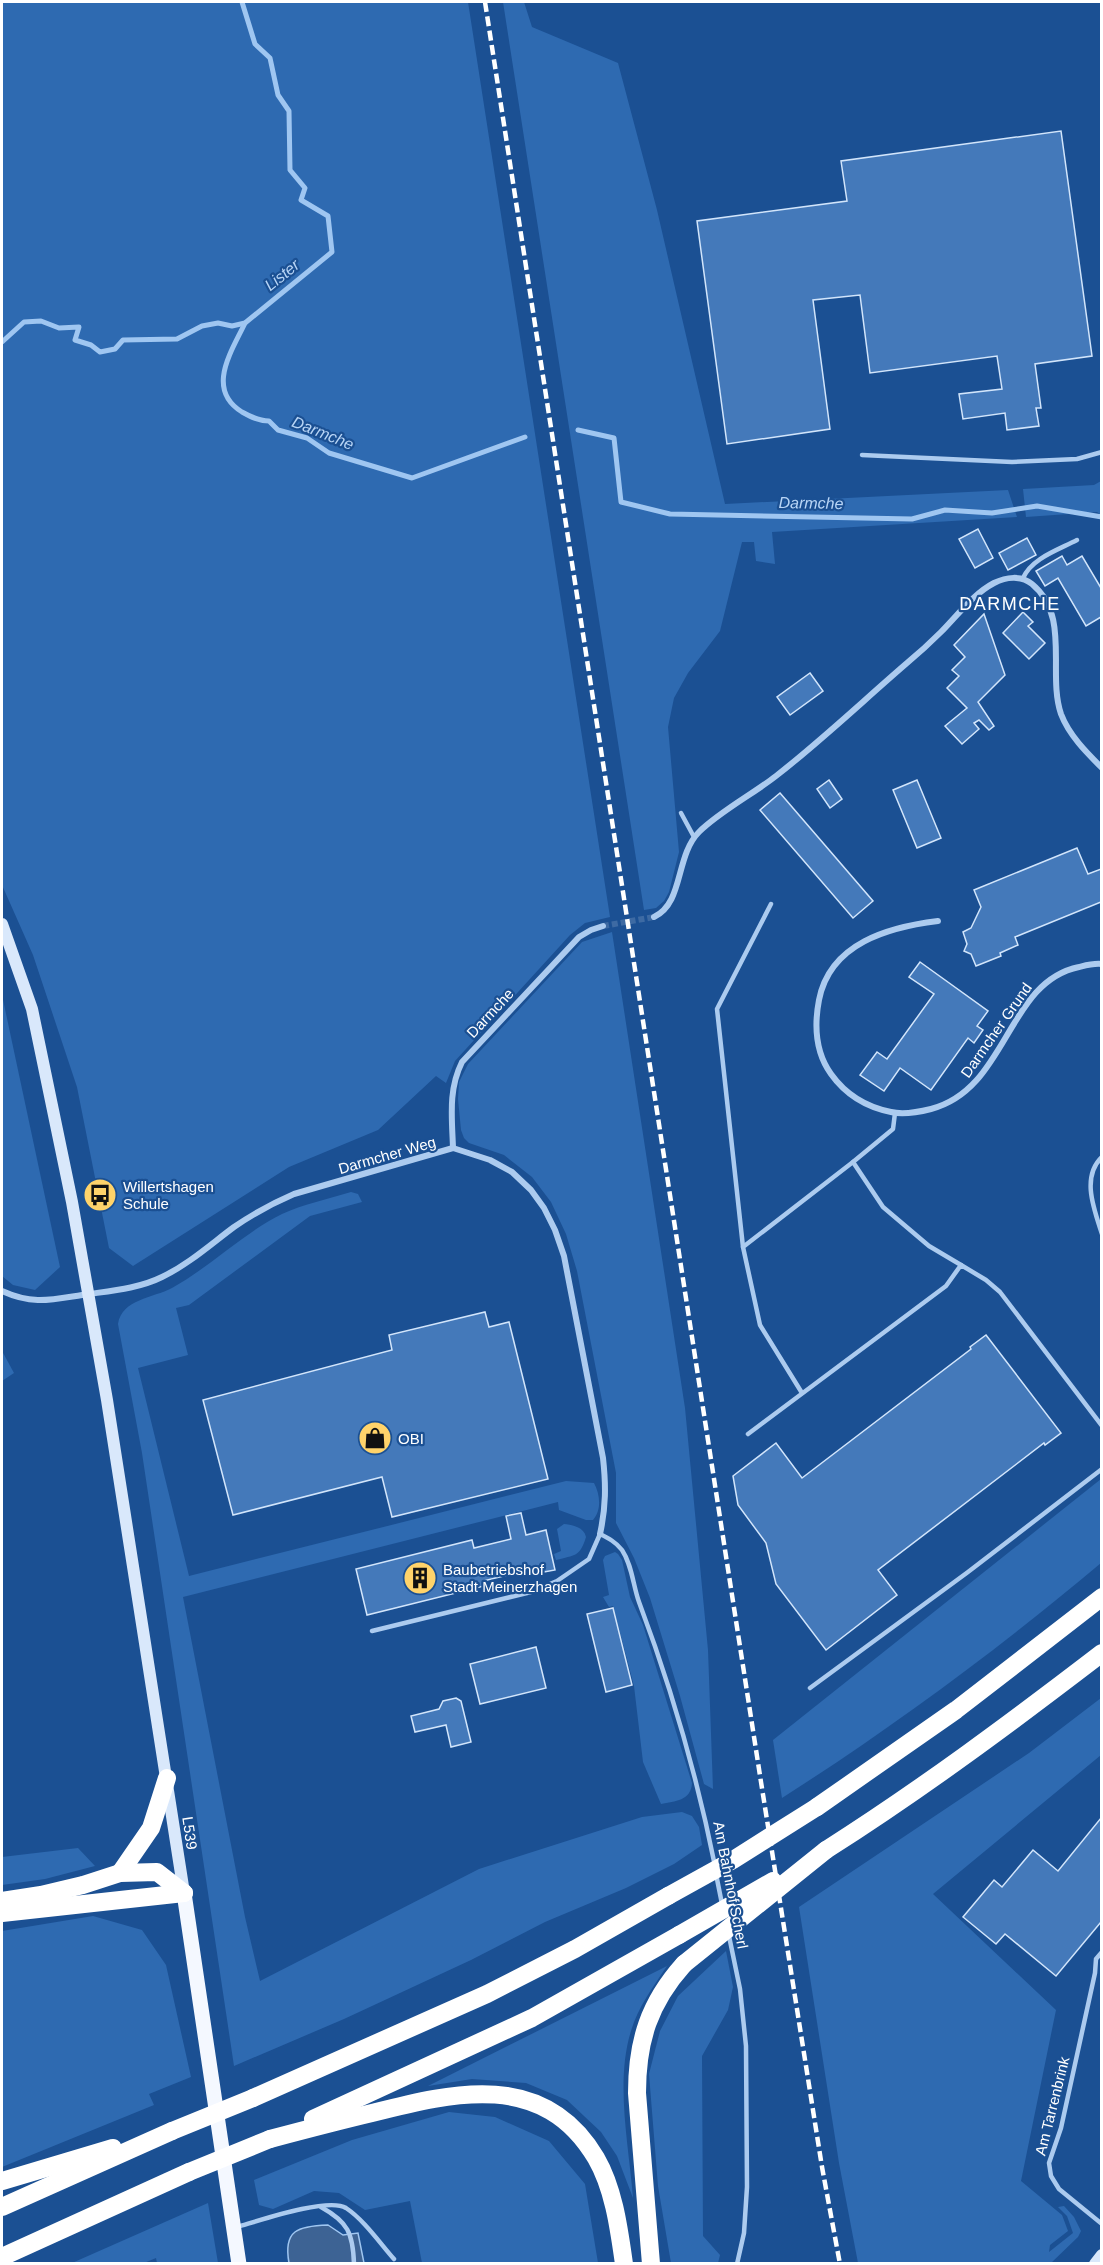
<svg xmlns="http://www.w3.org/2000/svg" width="1103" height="2265" viewBox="0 0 1103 2265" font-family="Arial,sans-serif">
  <rect width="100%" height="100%" fill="#1b5093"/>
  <g fill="#2e6ab1">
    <polygon points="2,2 468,2 610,917 585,923 570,935 455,1061 446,1083 436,1076 378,1130 289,1167 133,1266 109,1248 77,1087 33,955 2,885"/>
    <polygon points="503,2 524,2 532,27 618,63 657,210 725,504 1008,490 1017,517 772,532 775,564 756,561 754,542 742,542 720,631 688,673 674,698 668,727 679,852 669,892 664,901 656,908 644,910"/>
    <polygon points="1101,481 1101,515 1097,512 1026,517 1023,489 1094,485"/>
    <polygon points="612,932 685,1408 708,1650 713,1789 704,1784 680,1696 650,1598 634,1558 616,1523 616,1473 577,1271 566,1234 551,1202 532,1177 504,1155 469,1143 464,1138 461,1130 458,1099 459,1082 468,1064 582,942"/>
    <polygon points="2,995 60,1267 35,1290 13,1285 2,1276"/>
    <path d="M351,1192L358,1194L362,1202L310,1216L189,1305L176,1308L188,1355L138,1368L189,1576L566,1481L594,1483C600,1494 602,1510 593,1520H586L559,1510L558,1502L183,1597L245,1917L260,1981L479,1869L642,1817L682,1812L692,1816L699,1827L702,1845L674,1864L626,1888L545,1922L471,1960L344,2019L234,2066L142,1453L118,1324C122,1299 153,1298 172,1288C210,1267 242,1234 282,1214C304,1204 328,1199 351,1192Z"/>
    <polygon points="2,1351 14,1373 2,1381"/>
    <path d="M1101,1479V1563C1000,1648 893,1727 782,1798L773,1740Z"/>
    <path d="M564,1524C573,1525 584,1527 586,1537C580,1557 575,1555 556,1560L554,1554L561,1551L557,1529Z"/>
    <path d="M615,1552L618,1554L622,1560L630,1597L643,1625L692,1783C691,1801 675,1801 661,1804L643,1762L634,1686L613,1606L609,1607L603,1597L609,1595L603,1560L605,1556Z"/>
    <polygon points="1101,1698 1101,1755 933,1894 1056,2010 1021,2181 1062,2215 1068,2231 1050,2245 1049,2252 1073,2233 1067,2216 1058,2207 1064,2206 1074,2217 1081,2231 1078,2237 1051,2263 858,2263 839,2163 799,1907 1029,1753"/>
    <polygon points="78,1848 95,1866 45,1879 2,1885 2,1857"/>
    <polygon points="93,1916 142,1930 166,1965 191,2077 149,2094 154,2105 2,2167 2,1931"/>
    <polygon points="726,1951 733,1987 728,2010 702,2056 703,2236 720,2255 718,2263 671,2263 658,2186 649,2074 660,2031 678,1996"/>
    <path d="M667,1966C653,1987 638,2007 631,2031C615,2082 629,2146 633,2198L617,2156L601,2132L567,2100L526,2083L472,2079L428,2086Z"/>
    <polygon points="449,2112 495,2117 549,2141 585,2184 598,2263 422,2263 410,2201 365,2210 339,2193 314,2191 273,2209 259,2205 254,2180 352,2140"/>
    <polygon points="208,2203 218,2263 157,2263 156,2258 144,2263 72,2263"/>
  </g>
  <path fill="#3d6394" stroke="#9fc6f1" stroke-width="1.5" d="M328,2225L343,2235L358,2233L364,2263H289C283,2230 298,2226 328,2225Z"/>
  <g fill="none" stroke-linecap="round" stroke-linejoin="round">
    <g stroke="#9fc6f1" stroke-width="5">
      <path d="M245,323C232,351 205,389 242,412C251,417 259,421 269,421L278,430L307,438L329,453L412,478L525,437"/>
      <polyline points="2,342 24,322 41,321 59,328 79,327 75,340 91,345 100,352 115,349 123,340 177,339 202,326 218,323 232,326 245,323 332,252 328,216 301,200 305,188 290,170 289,111 278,95 270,58 255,44 242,2"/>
      <polyline points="578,430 614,438 621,502 670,514 912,519 945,510 992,513 1037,506 1102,517"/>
    </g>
  </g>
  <g fill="#4479ba" stroke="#d2e5fb" stroke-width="1.5">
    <polygon points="1061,131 1092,356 1035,364 1041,408 1036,408 1039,426 1007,430 1005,413 963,419 959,394 1002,389 997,356 870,373 860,295 813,300 830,429 727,444 697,221 847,201 841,161"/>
    <polygon points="978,529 993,558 975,568 959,539"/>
    <polygon points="1027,538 1036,555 1008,570 999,553"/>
    <polygon points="1062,556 1067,565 1082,556 1101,588 1101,617 1086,626 1058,578 1045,586 1036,571"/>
    <polygon points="1023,612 1033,622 1028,626 1045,643 1029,659 1003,633"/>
    <polygon points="984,614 1005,675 978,702 994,726 989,730 979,720 974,723 979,729 962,744 945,726 967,708 947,688 959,676 952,670 965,657 954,645"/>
    <polygon points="810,673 823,691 790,715 777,697"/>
    <polygon points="829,780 842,799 830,808 817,789"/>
    <polygon points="917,780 941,838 917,848 893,790"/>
    <polygon points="780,793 873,901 853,918 760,810"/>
    <polygon points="1077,848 1088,874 1101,869 1101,902 1015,937 1018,945 1000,953 1001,956 976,966 971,954 964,951 967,944 963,932 971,928 981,907 974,890"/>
    <polygon points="920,962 988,1011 977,1026 983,1030 974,1043 968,1038 931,1090 900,1068 884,1091 860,1075 877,1052 887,1059 934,994 909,977"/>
    <polygon points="485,1312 489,1327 509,1322 548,1479 392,1517 382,1477 233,1515 203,1400 392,1350 389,1335"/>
    <polygon points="986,1335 1061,1433 1045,1445 1044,1443 878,1570 897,1595 826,1650 776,1584 766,1543 738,1505 733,1476 776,1443 802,1478 971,1349 970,1347"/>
    <polygon points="521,1513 526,1535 546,1530 555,1570 544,1572 537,1568 483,1581 484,1586 367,1615 356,1569 472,1540 474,1548 511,1539 506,1516"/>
    <polygon points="613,1608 632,1685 606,1692 587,1614"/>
    <polygon points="536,1647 546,1688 480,1704 470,1664"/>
    <polygon points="456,1698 461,1701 471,1742 451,1747 446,1725 415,1732 411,1716 439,1709 443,1701"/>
    <polygon points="1101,1818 1101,1922 1056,1976 1005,1934 996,1944 963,1917 994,1880 1002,1887 1033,1850 1058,1871"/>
  </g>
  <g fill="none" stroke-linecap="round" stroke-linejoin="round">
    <polyline stroke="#3d6aa3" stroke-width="6" stroke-dasharray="6 3" stroke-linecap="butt" points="603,926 654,917"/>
    <g stroke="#accbef" stroke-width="4.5">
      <polyline points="862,455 1012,462 1077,459 1102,452"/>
      <path d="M1023,578C1032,558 1058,550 1077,540"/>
      <polyline points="681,813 694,837"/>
      <path d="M1102,1157C1081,1177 1094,1209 1102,1234"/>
      <polyline points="853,1162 893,1129 895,1113"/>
      <polyline points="743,1247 717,1009 771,904"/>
      <polyline points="802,1393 760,1325 743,1247 853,1162 883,1207 929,1246 961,1265"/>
      <polyline points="748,1434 946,1286 961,1265 986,1280 1000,1292 1102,1426"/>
      <path d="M372,1631L531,1592L557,1581L589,1559L600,1534C608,1538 616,1542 622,1550C632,1565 633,1585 639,1602C671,1687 697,1776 715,1866"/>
      <polyline points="810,1688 968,1572 1102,1469"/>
      <polyline points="716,1874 722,1904"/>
      <polyline points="729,1936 740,1989 746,2046 747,2187 744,2233 737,2264"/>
      <polyline points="1102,1952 1096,1959 1095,1973 1061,2128 1049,2163 1051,2176 1059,2189 1102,2224"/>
      <path d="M321,2207C348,2222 353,2233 354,2264"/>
      <path d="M237,2227C258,2221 328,2197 346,2208C364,2220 379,2242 394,2259"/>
    </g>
    <g stroke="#accbef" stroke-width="6">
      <path d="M654,917C684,903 675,856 699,832C719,812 753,794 776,776C821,741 864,700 907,663C919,653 930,643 941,632C957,616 973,594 994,583C1006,577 1021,575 1032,584C1071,616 1047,673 1061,714C1069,735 1086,752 1102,768"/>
      <path d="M938,921C889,927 830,943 819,1000C814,1026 816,1053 831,1074C846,1095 866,1107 891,1112C903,1115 919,1112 931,1109C1008,1089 1006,982 1079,967C1087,965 1094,963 1102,964"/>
      <path d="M453,1148C452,1118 448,1090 462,1062L579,937L591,930L603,926"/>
      <path d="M2,1291C33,1305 50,1300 82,1295C108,1291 138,1289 162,1277C189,1264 211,1244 234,1227C253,1214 273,1203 294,1194L453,1148L490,1160L512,1172L531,1190L544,1208L555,1230L564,1256L603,1458C606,1485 606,1507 600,1534"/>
    </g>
    <g stroke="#d9e8fb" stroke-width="12">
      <polyline points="2,924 32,1009 72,1202 107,1400 184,1893"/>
      <polyline points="1095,2264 1102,2255"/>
    </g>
    <polyline stroke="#f4f8ff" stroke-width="15" points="184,1893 239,2264"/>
    <g stroke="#fff" stroke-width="18">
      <polyline points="817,1807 956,1710 1102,1597"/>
      <path d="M826,1850C922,1789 1012,1722 1102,1653"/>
      <polyline points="120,1873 151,1828 167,1778"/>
      <polyline points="2,1901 41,1895 83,1885 120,1873 157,1872 184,1893"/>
      <polyline points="2,1913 184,1893"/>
      <polyline points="253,2098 487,1994 575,1949 668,1896"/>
      <polyline points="313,2119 532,2018 679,1935"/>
      <path d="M270,2139C304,2130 338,2121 372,2113C454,2092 544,2070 596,2158C614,2189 619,2229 624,2264"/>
      <polyline points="2,2181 113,2148"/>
      <polyline points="2,2207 172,2131"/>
      <polyline points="2,2257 189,2172"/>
      <path d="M651,2264L637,2093C637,2041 649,2003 684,1964"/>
    </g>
    <polyline stroke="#fff" stroke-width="4.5" stroke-dasharray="10 4.5" stroke-linecap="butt" points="485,2 761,1782 822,2167 840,2264"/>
    <g stroke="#fff" stroke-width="18">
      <polyline points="668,1896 733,1860 817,1807"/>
      <polyline points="679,1935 773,1881"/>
      <polyline points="684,1964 826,1850"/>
      <polyline points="172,2131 253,2098"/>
      <polyline points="189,2172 270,2139"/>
    </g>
  </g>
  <defs>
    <g id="bus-disc" transform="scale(1.725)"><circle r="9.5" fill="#ffd36a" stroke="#1b5093"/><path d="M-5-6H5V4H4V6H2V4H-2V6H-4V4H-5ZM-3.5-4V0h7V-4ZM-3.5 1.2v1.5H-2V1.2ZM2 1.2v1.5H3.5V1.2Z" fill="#111"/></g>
    <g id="shop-disc" transform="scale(1.725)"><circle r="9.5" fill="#ffd36a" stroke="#1b5093"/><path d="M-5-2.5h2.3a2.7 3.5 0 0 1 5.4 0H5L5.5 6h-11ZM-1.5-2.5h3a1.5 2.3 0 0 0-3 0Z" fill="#111"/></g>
    <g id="building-disc" transform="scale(1.725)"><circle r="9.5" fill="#ffd36a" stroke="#1b5093"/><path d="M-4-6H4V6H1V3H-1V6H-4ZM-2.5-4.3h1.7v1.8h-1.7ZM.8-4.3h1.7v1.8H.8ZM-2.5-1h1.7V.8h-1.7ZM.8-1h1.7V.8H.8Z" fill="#111"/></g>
  </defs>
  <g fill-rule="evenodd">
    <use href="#bus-disc" x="100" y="1195"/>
    <use href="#shop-disc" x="375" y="1438"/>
    <use href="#building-disc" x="420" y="1578"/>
  </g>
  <g text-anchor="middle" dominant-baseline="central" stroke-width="4.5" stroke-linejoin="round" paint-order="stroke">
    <g font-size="15" fill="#fff" stroke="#1b5093">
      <text transform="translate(490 1013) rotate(-47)">Darmche</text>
      <text transform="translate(996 1030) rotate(-55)">Darmcher Grund</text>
      <text transform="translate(387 1155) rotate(-16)">Darmcher Weg</text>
      <text transform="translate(190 1833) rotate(82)">L539</text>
      <text transform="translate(731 1885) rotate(79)">Am Bahnhof Scherl</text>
      <text transform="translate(1052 2106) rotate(-76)">Am Tarrenbrink</text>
    </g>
    <g font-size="15" fill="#fff" stroke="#1b5093" text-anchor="start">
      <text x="123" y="1186">Willertshagen<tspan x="123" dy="17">Schule</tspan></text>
      <text x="398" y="1438">OBI</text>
      <text x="443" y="1569">Baubetriebshof<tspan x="443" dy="17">Stadt Meinerzhagen</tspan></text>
    </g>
    <g font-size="16" font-style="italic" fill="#b8d5f6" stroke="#1b5093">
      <text transform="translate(282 275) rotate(-39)">Lister</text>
      <text transform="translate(323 433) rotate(22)">Darmche</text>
      <text transform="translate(811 503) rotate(1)">Darmche</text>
    </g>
    <g font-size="18" letter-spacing="1.5" fill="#fff" stroke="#1b5093">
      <text x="1010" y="604">DARMCHE</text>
    </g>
  </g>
  <rect width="1103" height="2265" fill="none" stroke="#ffffff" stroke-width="6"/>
</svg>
